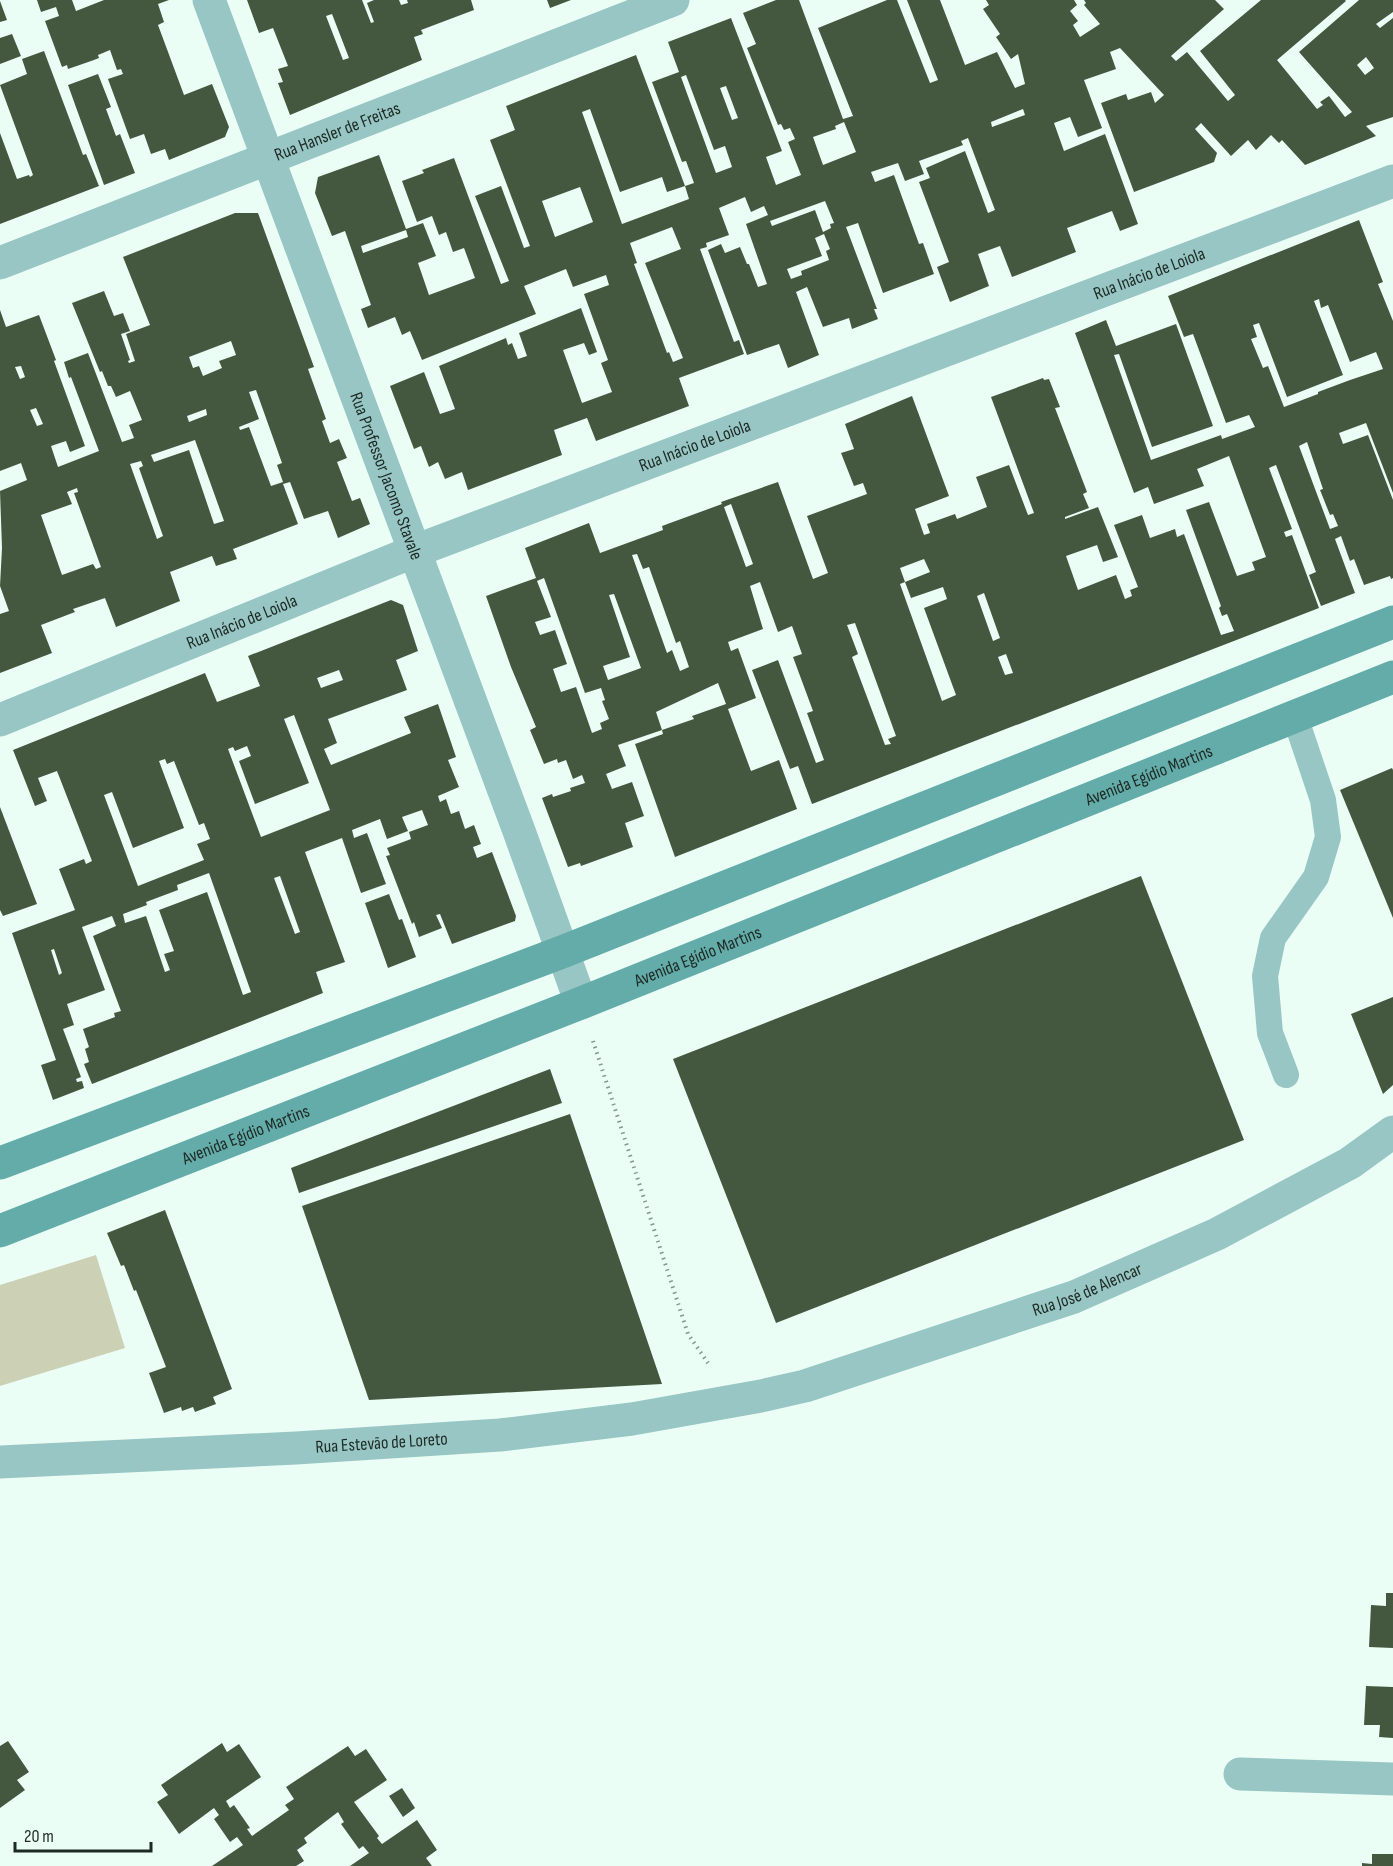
<svg xmlns="http://www.w3.org/2000/svg" width="1393" height="1866" viewBox="0 0 1393 1866" font-family="'Sofia Sans Condensed',sans-serif">
  <rect width="100%" height="100%" fill="#ebfef5"/>
  <polygon fill="#ccd0b5" points="96,1255 125,1348 0,1386 0,1285"/>
  <g fill="#445840" fill-rule="evenodd">
    <polygon points="37,0 72,0 76,11 104,0 169,0 158,4 164,22 158,25 184,95 212,84 229,127 225,137 169,160 165,149 151,154 144,134 130,139 108,79 123,74 121,69 117,70 110,50 98,55 99,58 94,60 68,69 67,65 62,67 45,21 59,16 56,7 41,12"/>
    <path d="M247,0H362L371,23L374,22L367,3L374,0H399L401,5L408,3L407,0H471L474,10L421,30L423,34L414,37L422,60L290,115L278,83L283,82L278,69L288,66L273,28L259,33ZM332,14L349,58L343,60L326,16Z"/>
    <polygon points="547,0 571,0 550,8"/>
    <path d="M776,0H799L843,119L853,116L818,28L887,0H897L930,83L938,80L907,0H940L965,65L997,52L1015,88L1025,84L1018,54L1011,59L996,37L1000,34L983,9L989,5L986,0H1074L1077,5L1070,11L1078,21L1073,25L1080,37L1100,24L1084,5L1086,3L1084,0H1215L1224,9L1171,56L1176,61L1187,52L1228,101L1235,95L1200,51L1261,0H1345L1346,1L1277,60L1317,109L1323,105L1320,102L1329,96L1345,117L1352,112L1299,52L1359,0H1393V12L1376,24L1380,28L1393,18V117L1366,126L1376,136L1305,165L1282,140L1279,143L1271,135L1256,150L1248,140L1231,156L1201,123L1195,129L1217,153L1214,162L1134,192L1101,103L1126,94L1128,100L1151,92L1155,103L1164,95L1120,48L1110,52L1116,69L1084,80L1102,128L1078,137L1070,117L1054,123L1064,151L1105,134L1138,224L1120,231L1112,211L1067,228L1076,252L1012,277L1000,246L978,254L989,286L950,302L937,267L949,262L919,182L930,178L926,168L965,151L988,213L995,210L968,138L961,141L963,145L919,161L924,174L905,181L898,163L871,172L875,182L894,175L919,244L923,243L934,274L883,293L858,223L846,227L877,309H874L878,319L852,329L849,318L823,327L807,287L796,292L819,355L788,368L779,344L747,355L708,250L721,244L725,253L740,247L747,264H749L758,287L767,284L746,224L768,215L764,206L751,212L745,197L719,208L729,235L706,243L707,247L700,249L734,342L739,340L744,354L679,378L689,406L596,441L587,418L554,430L562,455L468,490L462,472L445,479L438,462L429,467L421,446L414,449L390,386L424,372L440,414L455,409L439,366L506,338L508,345L512,343L518,359L527,356L519,333L581,308L597,352L589,355L584,343L563,350L582,403L612,392L601,363L608,360L584,294L609,285L606,275L573,287L566,269L524,286L536,314L422,360L410,331L402,335L395,317L368,328L361,309L371,305L345,231L332,236L315,193L318,177L379,155L406,229L423,223L436,256L418,263L429,295L475,278L464,248L453,252L446,232L439,235L432,216L417,222L402,181L424,173L422,170L454,158L501,284L509,281L475,196L501,186L524,248L530,246L490,140L515,130L506,106L636,55L685,186L694,183L686,161L682,162L652,82L679,72L668,42L731,18L782,151L766,157L776,185L801,175L788,142L795,139L790,128L784,130L781,124L778,125L747,48L756,44L743,13ZM1366,57L1374,68L1365,75L1357,65ZM686,75L714,150L725,146L732,167L716,173L681,77ZM726,86L738,118L732,120L720,88ZM590,109L620,192L662,177L667,192L685,186L689,199L622,224L582,112ZM1023,109L1025,115L992,127L991,122ZM844,122L856,152L823,165L813,137L836,129L835,126ZM580,187L593,222L555,237L542,201ZM825,201L834,223L830,224L831,228L823,232L815,210L772,226L770,221ZM672,227L681,249L645,263L683,358L673,362L669,352L667,353L634,264L637,263L630,243ZM406,230L408,237L363,253L361,246ZM824,234L830,249L826,251L829,260L801,271L802,275L791,279L787,269L822,256L815,238Z"/>
    <polygon points="0,1 7,20 0,22"/>
    <polygon points="12,34 21,56 0,64 0,38"/>
    <polygon points="44,51 83,155 86,154 99,186 0,224 0,133 17,179 29,175 30,177 33,175 0,85 27,74 22,59"/>
    <polygon points="98,74 111,107 106,109 116,136 120,134 135,173 104,185 68,85"/>
    <path d="M235,213H258L314,367L308,369L326,419L322,421L330,443L339,439L347,458L337,462L352,501L360,498L370,524L338,538L328,511L304,519L290,482L283,484L298,524L233,549L237,559L216,566L212,556L170,572L180,601L116,627L105,598L73,609L75,612L41,625L52,653L0,673V614L9,611L0,586L2,548L0,491L27,480L21,463L0,471V310L6,327L39,315L56,360L54,361L85,446L70,452L66,441L51,446L58,467L99,451L71,377L69,378L64,362L88,353L122,442L134,438L129,425L142,420L130,391L116,397L111,386H108L102,371L100,372L72,303L104,291L114,316L123,313L130,331L121,334L130,360L128,361L129,363L135,361L126,334L150,325L123,257ZM231,341L236,355L219,361L222,368L203,376L199,366L193,368L189,357ZM21,366L25,377L20,379L15,367ZM256,390L282,463L277,465L283,482L271,486L249,427L240,430L239,427L259,419L249,392ZM36,408L43,424L37,426L30,410ZM206,409L207,415L189,422L187,416ZM195,440L224,521L214,524L189,450L154,462L151,455ZM141,461L143,466L139,468L163,536L157,539L130,464ZM77,488L78,492L74,493L101,567L96,569L93,564L62,575L41,515L72,504L67,492Z"/>
    <path d="M1359,220L1383,282L1378,284L1393,321V493L1366,423L1339,433L1343,444L1368,435L1393,500V578L1391,579L1390,576L1364,585L1354,559L1350,561L1341,536L1335,539L1355,593L1321,606L1309,575L1316,572L1276,465L1269,468L1292,529L1284,532L1286,537L1292,535L1319,608L812,804L798,766L790,769L752,670L778,660L816,763L824,760L807,713L813,711L793,657L802,654L792,626L778,632L760,582L750,586L763,629L728,642L731,651L738,648L756,698L728,709L751,771L779,760L797,809L675,857L635,744L663,734L662,730L694,719L692,716L726,704L718,683L656,712L662,730L618,745L626,766L606,774L612,789L632,782L644,816L625,823L633,847L581,866L580,863L568,867L542,798L552,794L553,797L571,791L570,788L585,783L582,775L573,779L566,760L558,763L557,759L544,764L530,730L536,727L511,667L486,596L536,578L525,548L589,523L600,553L663,530L662,526L722,504L721,502L778,482L813,579L828,573L807,516L867,494L863,483L854,486L841,453L854,449L845,424L912,396L949,496L915,509L924,535L930,533L927,524L955,514L957,519L987,507L976,477L1009,465L1028,515L1034,513L991,397L1043,378L1044,380L1049,379L1060,407L1055,408L1087,492L1083,494L1089,508L1065,517V519L1098,507L1118,557L1103,562L1097,545L1066,556L1078,590L1116,575L1125,599L1132,596L1130,590L1138,587L1114,525L1142,515L1150,538L1175,529L1177,537L1184,534L1221,635L1234,631L1227,614L1222,616L1219,608L1221,606L1186,510L1209,502L1237,576L1255,570L1252,562L1266,557L1229,456L1197,469L1204,486L1154,504L1148,487L1134,493L1075,333L1106,320L1116,346L1176,324L1213,426L1152,447L1119,354L1114,355L1151,460L1221,435L1222,439L1255,427L1249,415L1226,423L1193,334L1184,337L1168,296ZM1319,299L1321,308L1328,305L1350,362L1376,352L1383,369L1350,380L1318,392V394L1284,407L1268,366L1263,368L1251,339L1257,337L1253,325L1259,323L1287,397L1343,375L1314,301ZM1307,442L1323,489L1320,490L1330,515L1333,514L1338,526L1330,529L1299,446ZM731,504L753,564L746,567L724,507ZM637,554L643,569L649,567L676,643L680,641L689,667L680,671L672,650L667,653L632,555ZM924,559L930,572L905,582L911,598L943,587L947,599L924,608L956,695L942,701L900,584L905,582L900,568ZM544,578L585,693L601,688L605,700L602,701L609,719L600,723L602,729L592,733L576,687L561,692L553,669L567,664L555,630L540,635L535,622L551,617L537,581ZM984,593L1000,638L993,641L977,596ZM614,594L641,668L608,680L603,666L630,657L609,595ZM855,623L896,736L888,739L891,744L885,745L852,657L858,654L847,625ZM1006,654L1013,673L1005,675L998,657Z"/>
    <path d="M391,600L403,605L418,651L396,660L407,690L328,719L337,743L324,749L331,765L411,733L404,717L438,704L456,757L448,760L459,787L438,796L440,802L446,799L451,814L459,811L465,829L474,825L481,844L473,847L477,858L492,852L516,916L515,921L452,944L440,914L436,915L442,928L419,937L414,922L412,924L386,856L390,855L387,848L411,839L409,832L428,825L422,810L402,817L408,831L387,839L380,819L352,830L354,838L367,833L386,884L361,893L342,838L305,852L345,962L316,972L323,993L92,1084L84,1064L89,1062L85,1049L89,1047L83,1029L115,1017L114,1013L121,1011L93,936L116,926L112,916L82,927L105,990L67,1004L74,1025L63,1029L81,1077L76,1079L77,1082L82,1081L84,1088L53,1100L41,1065L56,1060L12,933L75,910L59,869L84,859L86,864L92,861L57,771L38,778L47,801L35,806L13,750L205,673L217,702L260,686L248,656ZM339,670L343,680L321,688L317,678ZM294,715L330,810L261,837L228,749L233,747L235,751L247,746L251,756L239,761L255,804L309,783L284,719ZM165,759L167,764L174,761L199,825L204,823L210,839L197,844L204,860L138,886L104,795L112,792L133,848L184,828L159,761ZM209,873L251,992L243,995L207,892L159,910L174,951L164,954L170,970L165,972L146,916L125,923L123,914L147,905L146,902L178,890L177,885ZM280,876L300,932L295,934L274,878ZM54,949L62,973L59,975L51,950Z"/>
    <polygon points="1392,768 1393,770 1393,918 1340,790"/>
    <polygon points="0,807 37,904 3,916 0,910"/>
    <polygon points="1141,876 1244,1140 776,1323 673,1059"/>
    <polygon points="389,894 399,920 402,919 416,957 388,968 365,903"/>
    <polygon points="1393,997 1393,1085 1383,1094 1351,1014"/>
    <polygon points="550,1069 562,1103 299,1193 291,1168"/>
    <polygon points="570,1114 662,1384 369,1400 302,1206"/>
    <polygon points="165,1210 232,1389 213,1397 216,1404 195,1412 193,1407 182,1411 181,1407 164,1413 149,1373 166,1367 136,1290 134,1291 124,1265 121,1266 107,1233"/>
    <polygon points="1386,1593 1393,1593 1393,1648 1369,1647 1371,1605 1386,1606"/>
    <polygon points="1366,1686 1393,1687 1393,1738 1379,1737 1380,1725 1364,1725"/>
    <polygon points="8,1741 29,1772 17,1780 25,1790 0,1808 0,1746"/>
    <polygon points="222,1743 227,1752 239,1744 261,1777 226,1801 230,1808 234,1805 250,1828 247,1829 252,1836 289,1810 285,1805 294,1799 286,1787 348,1746 355,1756 366,1749 387,1780 354,1802 379,1836 377,1838 382,1844 417,1820 437,1850 426,1858 432,1866 350,1866 369,1853 363,1846 359,1849 341,1824 344,1822 338,1812 304,1838 307,1843 297,1850 304,1861 296,1866 212,1866 243,1845 237,1837 230,1842 214,1819 219,1815 214,1808 179,1834 157,1802 168,1795 161,1785"/>
    <polygon points="402,1788 415,1808 403,1817 389,1796"/>
    <polygon points="1372,1854 1393,1854 1393,1866 1362,1866 1362,1863 1372,1864"/>
  </g>
  <g fill="none" stroke-linecap="round" stroke-linejoin="round">
    <polyline stroke="#87978f" stroke-width="4" stroke-dasharray="1.5 4.5" stroke-linecap="butt" points="593,1041 688,1334 708,1363"/>
    <polyline stroke="#98c6c4" stroke-width="26" points="1286,1075 1270,1033 1265,976 1273,938 1316,877 1328,837 1323,800 1295,717"/>
    <g stroke="#98c6c4" stroke-width="33">
      <path id="s1" d="M209,0L519,831L581,1003"/>
      <path id="s2" d="M0,263L673,0"/>
      <path id="s3" d="M0,720L415,551L1393,181"/>
      <path id="s4" d="M0,1462L296,1448L500,1435L632,1419L761,1396L805,1386L1074,1297L1217,1234L1350,1163L1393,1132"/>
      <polyline points="1240,1774 1393,1779"/>
    </g>
    <g stroke="#64acaa" stroke-width="33">
      <polyline points="0,1163 562,952 1393,622"/>
      <path id="s5" d="M0,1231L581,1003L1393,677"/>
    </g>
  </g>
  <g text-anchor="middle" dominant-baseline="central" stroke-width="6" stroke-linejoin="round" paint-order="stroke">
    <g font-size="18" fill="#1d2a24" stroke="#ebfef5">
      <text stroke="none"><textPath href="#s2" startOffset="362">Rua Hansler de Freitas</textPath></text>
      <text stroke="none"><textPath href="#s3" startOffset="1233">Rua Inácio de Loiola</textPath></text>
      <text stroke="none"><textPath href="#s3" startOffset="747">Rua Inácio de Loiola</textPath></text>
      <text stroke="none"><textPath href="#s1" startOffset="508">Rua Professor Jacomo Stavale</textPath></text>
      <text stroke="none"><textPath href="#s3" startOffset="261">Rua Inácio de Loiola</textPath></text>
      <text stroke="none"><textPath href="#s5" startOffset="1236">Avenida Egídio Martins</textPath></text>
      <text stroke="none"><textPath href="#s5" startOffset="750">Avenida Egídio Martins</textPath></text>
      <text stroke="none"><textPath href="#s5" startOffset="264">Avenida Egídio Martins</textPath></text>
      <text stroke="none"><textPath href="#s4" startOffset="1108">Rua José de Alencar</textPath></text>
      <text stroke="none"><textPath href="#s4" startOffset="382">Rua Estevão de Loreto</textPath></text>
    </g>
  </g>
  <path d="M15 1842v9h136v-9" fill="none" stroke="#1d2a24" stroke-width="3"/>
  <text x="24" y="1842" font-size="18" fill="#1d2a24" stroke="#ebfef5" stroke-width="4.5" paint-order="stroke">20 m</text>
</svg>
